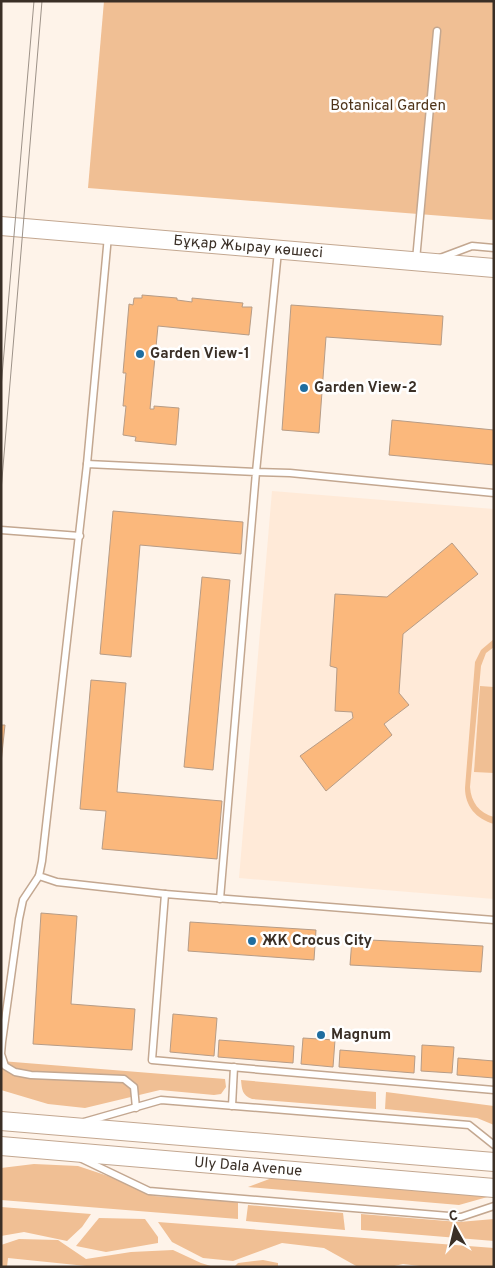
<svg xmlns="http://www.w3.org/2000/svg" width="495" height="1268" viewBox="0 0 495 1268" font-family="Overpass,sans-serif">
  <rect width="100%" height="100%" fill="#fef3e9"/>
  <polygon fill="#ffead8" points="272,491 494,509 494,899 239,878"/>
  <g fill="#f0bf94">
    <polygon points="104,1 494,1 494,220 88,188"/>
    <path d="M494,639V647L486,653L481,666L470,787C471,802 479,813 494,817V824C476,819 465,806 465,788L475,662L481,650Z"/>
    <polygon points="480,686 494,687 494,773 474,772"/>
    <polygon points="1,1061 225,1079 226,1087 221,1094 214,1095 160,1090 85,1108 48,1104 1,1090"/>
    <path d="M241,1080L376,1092V1109L252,1099C242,1095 242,1090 241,1080Z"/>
    <polygon points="386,1092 494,1106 494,1125 477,1118 385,1109"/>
    <polygon points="34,1164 78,1166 108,1176 154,1196 238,1202 238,1219 1,1200 1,1168"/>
    <polygon points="272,1178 491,1196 459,1205 248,1187"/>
    <polygon points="248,1205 343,1213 345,1230 246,1221"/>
    <polygon points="1,1207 91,1214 82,1227 67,1241 24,1232 1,1236"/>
    <polygon points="361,1214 459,1222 494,1219 494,1241 361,1230"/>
    <polygon points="99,1218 145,1219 158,1237 158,1243 106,1252 76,1246"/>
    <polygon points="158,1222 494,1248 494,1267 428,1267 403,1264 390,1267 358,1267 324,1248 282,1243 233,1261 203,1258 172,1242"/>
    <polygon points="19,1239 58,1240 86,1259 131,1252 173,1250 201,1263 214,1267 96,1267 8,1258 7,1267 1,1267 1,1245"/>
    <polygon points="263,1260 278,1263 278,1267 234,1267 238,1263"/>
  </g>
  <g fill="#fbb87c" stroke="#b79c86">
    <polygon points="142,295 177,298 177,300 192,302 192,298 243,303 242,307 252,307 249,335 158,326 150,409 154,409 154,406 179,408 176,445 135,441 136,437 123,435 126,406 123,406 126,373 123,373 129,304 133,305 134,298 142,298"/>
    <polygon points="291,305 443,316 441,345 326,337 319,433 282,430"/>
    <polygon points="392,420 494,430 494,465 389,455"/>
    <polygon points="113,511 243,522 241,554 140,545 131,657 100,654"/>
    <polygon points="452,543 478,574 403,634 399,693 409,705 384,724 392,735 326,791 300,756 353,718 352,712 335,711 337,668 330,666 335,594 387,597"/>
    <polygon points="202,577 230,580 213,770 184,767"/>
    <polygon points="91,680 126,683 117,792 222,801 217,859 102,849 106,811 80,809"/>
    <polygon points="1,725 5,725 1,763"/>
    <polygon points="41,913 77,916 71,1004 135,1009 132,1050 33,1044"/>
    <polygon points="190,922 316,930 314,960 188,951"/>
    <polygon points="352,939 483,946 481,972 350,965"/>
    <polygon points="173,1014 217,1018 214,1056 170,1052"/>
    <polygon points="303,1038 335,1040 333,1067 301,1064"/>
    <polygon points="219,1040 294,1046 293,1063 218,1057"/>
    <polygon points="422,1045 454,1047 452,1073 421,1071"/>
    <polygon points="340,1050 415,1056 414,1073 339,1067"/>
    <polygon points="458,1058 494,1061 494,1078 457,1075"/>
  </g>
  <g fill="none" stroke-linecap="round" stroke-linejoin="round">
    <g stroke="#c3a790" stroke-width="9">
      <g id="lane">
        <polyline points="278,251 256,472 290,473 494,493"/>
        <polyline points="440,258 472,246 494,248"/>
        <polyline points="416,260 437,31"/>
        <polyline points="87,464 108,236"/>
        <polyline points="1,530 80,536"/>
        <polyline points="39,876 23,900 19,919 2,1042 1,1054 5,1066 15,1072 31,1075 124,1079 134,1087 136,1108"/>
        <polyline points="165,894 57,882 39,876 42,861 87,464 256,472 220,899"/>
        <path d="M494,920L165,894L152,1060C266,1070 380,1081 494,1090"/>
        <polyline points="232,1106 234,1067"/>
        <polyline points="84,1122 161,1100 469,1125 494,1145"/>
        <polyline points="82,1159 149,1191 461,1217 494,1206"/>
      </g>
    </g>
    <g stroke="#c3a790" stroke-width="20">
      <g id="secondary">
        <path id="s1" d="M1,226L494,268"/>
        <polyline points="1,1121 494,1162"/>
        <path id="s2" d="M1,1146L494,1188"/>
      </g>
    </g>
    <use href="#lane" stroke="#fff" stroke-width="6"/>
    <use href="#secondary" stroke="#fff" stroke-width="18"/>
    <g stroke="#9d9288" stroke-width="1">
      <polyline points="1,388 34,1"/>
      <polyline points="1,491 42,1"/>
    </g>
  </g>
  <g fill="#1f6d9f" stroke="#fff" stroke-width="2">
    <circle cx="140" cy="354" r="5"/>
    <circle cx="304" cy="388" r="5"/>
    <circle cx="252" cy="941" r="5"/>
    <circle cx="321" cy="1035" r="5"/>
  </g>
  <g text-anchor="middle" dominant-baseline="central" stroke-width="5" stroke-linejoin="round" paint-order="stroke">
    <g font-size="15" fill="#4e3319" stroke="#fff">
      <text x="388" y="106">Botanical Garden</text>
    </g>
    <g font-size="15" fill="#3a2f26" stroke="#fff">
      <text stroke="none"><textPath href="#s1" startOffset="248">Бұқар Жырау көшесі</textPath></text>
      <text stroke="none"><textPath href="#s2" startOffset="248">Uly Dala Avenue</textPath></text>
    </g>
    <g font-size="15" font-weight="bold" fill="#3a2f26" stroke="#fff" text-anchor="start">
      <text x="150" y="354">Garden View-1</text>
      <text x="314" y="388">Garden View-2</text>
      <text x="262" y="941">ЖК Crocus City</text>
      <text x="331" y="1035">Magnum</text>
    </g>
  </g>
  <rect width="495" height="1268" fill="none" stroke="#3a2f26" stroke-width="5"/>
  <g transform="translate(455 1228) rotate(352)" stroke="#ffffff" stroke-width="4" paint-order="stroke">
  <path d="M0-4L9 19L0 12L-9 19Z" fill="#3a2f26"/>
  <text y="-8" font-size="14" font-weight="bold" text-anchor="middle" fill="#3a2f26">С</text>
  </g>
</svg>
